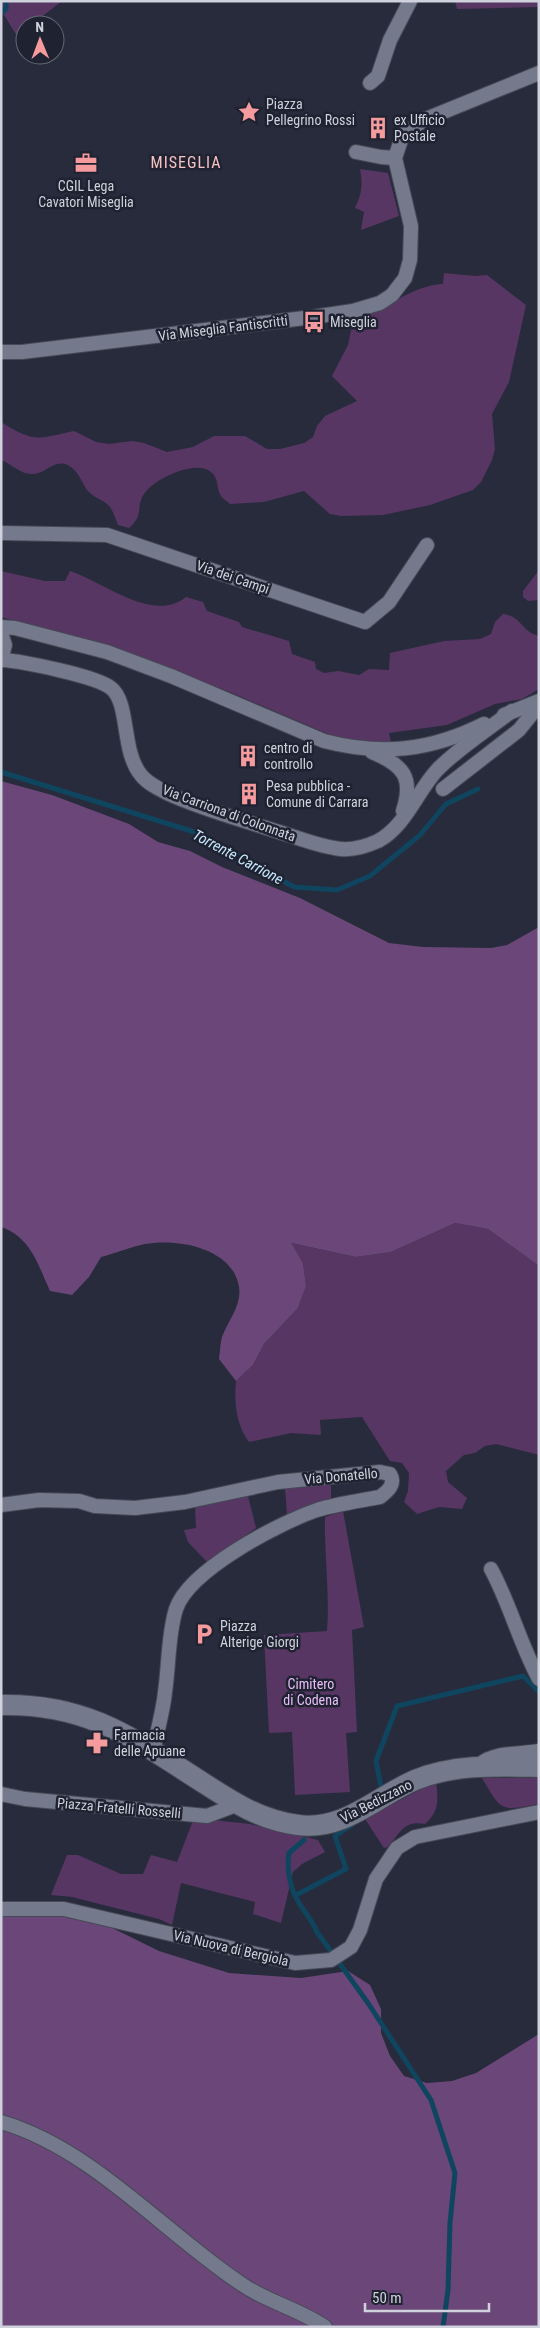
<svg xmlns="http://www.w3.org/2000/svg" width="540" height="2328" viewBox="0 0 540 2328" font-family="'Roboto Condensed',sans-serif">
  <rect width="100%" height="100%" fill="#282b3b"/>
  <g fill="#573664">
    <polygon points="1,1 62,1 31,25 25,25 25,29 17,36 1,10"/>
    <polygon points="455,1 539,1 539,7 457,9"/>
    <path d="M360,169L388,173L399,216L361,230L364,212L355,208C362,193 363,185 360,169Z"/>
    <path d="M444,273L475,276L487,275L526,305L509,382L492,414L495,449L492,460L481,482L473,490L430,505L383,515L341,516L330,514L304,491L264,502L230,504C227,501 223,499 221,496C216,488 219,478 211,472C195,459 154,479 144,494C135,508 145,514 129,528L118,525C115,518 113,509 107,504C101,499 93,497 88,491C81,482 78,468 65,464C52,461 45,474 33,474C21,475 12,464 1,460V422C35,443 37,439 74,431L96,442L109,444L132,441L144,443L167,452L193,447L214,436H245L267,449H280L304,443L313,437L317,426L325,416L357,401L332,376L348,345L354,316C388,311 411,285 443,284Z"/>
    <polygon points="539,570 539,600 528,601 523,597 523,591"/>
    <path d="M1,571L45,581H65L70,571C102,581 153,624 186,597L203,602L207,611L239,622L242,627L289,641L292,654L315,662L316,669L324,673L338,671L359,675L369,669L389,670L390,653L444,641L480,639L491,634L495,622L503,614C523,617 521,632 539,636V689L522,699L495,704L447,725L389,733L391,742H359L335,737L237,695L140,657L1,617Z"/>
    <path d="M455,1223L488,1229L539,1266V1455L496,1444L485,1446L475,1453L464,1455L446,1471L448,1482L467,1498L462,1509L439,1507L417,1514L404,1502L408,1491L409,1473L402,1463L390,1461L362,1417L320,1420L321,1435L291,1433L249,1442C236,1425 234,1402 236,1381L253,1365L264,1344L298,1308L306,1286L303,1263L290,1243L356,1257L391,1252Z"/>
    <polygon points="331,1482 331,1499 287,1514 285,1489"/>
    <polygon points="248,1496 256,1528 207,1562 188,1542 184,1530 196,1528 195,1507"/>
    <path d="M343,1511L364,1627L352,1630L357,1732L346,1733L350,1792L295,1795L292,1732L269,1733L264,1635L327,1631C330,1593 324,1555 325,1517Z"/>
    <path d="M482,1778H539V1804C500,1811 502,1812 482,1778Z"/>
    <path d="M436,1781C438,1799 440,1811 425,1824C404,1820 401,1832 388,1847L384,1848L365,1819Z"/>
    <polygon points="194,1818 250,1824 318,1840 325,1852 302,1864 293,1872 281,1923 253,1914 255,1902 181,1883 172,1925 159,1919 72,1897 51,1895 67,1855 78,1855 121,1874 143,1874 151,1855 177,1862"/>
  </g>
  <g fill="#6a4778">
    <path d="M1,781L52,795L129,824L158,842L190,851L222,867L300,898L389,943L423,947L491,948L507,945L539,927V1266L488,1229L455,1223L391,1252L356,1257L291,1243L303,1263L306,1286L298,1308L264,1344L253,1365L236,1381L219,1359C220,1352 220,1344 222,1337C228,1321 242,1305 239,1287C233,1248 178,1238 145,1244C130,1247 116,1253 101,1257L89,1277L72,1295L50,1291C38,1265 31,1237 1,1227Z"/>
    <polygon points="40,1910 90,1917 159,1951 229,1973 301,1978 348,1971 370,1985 381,2009 381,2033 390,2056 404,2076 427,2083 452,2081 476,2073 539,2034 539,2327 1,2327 1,1914"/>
  </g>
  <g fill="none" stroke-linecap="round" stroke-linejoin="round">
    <g stroke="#0f455f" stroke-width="5">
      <polyline points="1,13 6,9 6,1"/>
      <polyline points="1,772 201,834 294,887 337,890 370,876 420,835 446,804 478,789"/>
      <polyline points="382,1792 376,1761 397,1706 523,1676 539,1692"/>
      <path d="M304,1840L289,1853C286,1872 291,1893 303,1909C309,1918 313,1922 317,1932L368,2003L431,2100L455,2173L450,2223L448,2290L443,2327"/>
      <polyline points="296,1895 346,1869 335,1836 352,1825"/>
    </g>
    <g stroke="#464956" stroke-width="16">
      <g id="street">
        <polyline points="370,83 378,76 390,40 410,1"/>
        <polyline points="356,152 381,157 395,158"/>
        <polyline points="1,352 22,352 313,317 353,311 380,303 392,295 405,278 410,260 411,226 395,158 403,134 426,119 539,73"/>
        <polyline points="1,533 107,535 365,622 389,602 427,545"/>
        <path d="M1,627L15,628L107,652L171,676L324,741C382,756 430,751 484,724"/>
        <polyline points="1,633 5,645 1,660"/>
        <path d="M2,660C21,661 96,676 111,688C130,703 121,751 141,775C147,783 159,789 169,794C204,810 243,820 279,832C299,838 320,847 341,849C353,850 367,846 378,841C406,826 417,791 438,769C460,747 487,730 512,711"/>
        <polyline points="504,715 539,701"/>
        <path d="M372,752C403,765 414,777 403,811"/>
        <polyline points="443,789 519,730 539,705"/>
        <path d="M1,1505L39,1500L79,1501L95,1506L135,1508L185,1502L278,1482L380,1472L390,1474C396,1484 388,1491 380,1497C359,1501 337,1504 317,1510C279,1523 189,1570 176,1609C168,1634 169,1665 165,1692C163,1712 157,1732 153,1751"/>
        <path d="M491,1569C510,1604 520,1644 539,1679"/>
        <path d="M480,1764C498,1751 518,1755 539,1751"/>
        <polyline points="1,1794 25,1799 207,1816 236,1805"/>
        <polyline points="1,1909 64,1909 295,1963 331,1960 351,1947 360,1930 376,1879 397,1848 415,1837 539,1812"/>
        <path d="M1,2122C93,2149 164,2233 243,2285C268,2302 299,2309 325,2327"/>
      </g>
    </g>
    <g stroke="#464956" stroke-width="22">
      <path id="secondary" d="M1,1705C87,1703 133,1738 202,1782C233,1802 260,1820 298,1825C344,1831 376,1797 415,1780C454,1764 498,1766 539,1767"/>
    </g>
    <use href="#street" stroke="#74798b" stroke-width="14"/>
    <use href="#secondary" stroke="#74798b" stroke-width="20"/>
  </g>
  <defs>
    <g id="sight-bare" transform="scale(1.725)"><path d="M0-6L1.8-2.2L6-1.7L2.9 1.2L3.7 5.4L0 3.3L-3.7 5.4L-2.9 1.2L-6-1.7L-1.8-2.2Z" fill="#f59b9e" stroke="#1f2231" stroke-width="2.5" paint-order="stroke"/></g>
    <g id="building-bare" transform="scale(1.725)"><path d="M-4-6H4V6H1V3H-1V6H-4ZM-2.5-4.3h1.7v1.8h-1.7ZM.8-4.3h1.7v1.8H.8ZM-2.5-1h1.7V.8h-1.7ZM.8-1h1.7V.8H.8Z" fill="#f59b9e" stroke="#1f2231" stroke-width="2.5" paint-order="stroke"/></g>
    <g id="office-bare" transform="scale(1.725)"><path d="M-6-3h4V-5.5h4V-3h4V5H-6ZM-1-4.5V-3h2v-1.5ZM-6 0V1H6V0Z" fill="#f59b9e" stroke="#1f2231" stroke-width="2.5" paint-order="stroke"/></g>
    <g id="bus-bare" transform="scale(1.725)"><path d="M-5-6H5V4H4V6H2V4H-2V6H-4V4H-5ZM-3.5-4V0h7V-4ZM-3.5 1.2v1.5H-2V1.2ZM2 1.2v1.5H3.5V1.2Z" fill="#f59b9e" stroke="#1f2231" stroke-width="2.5" paint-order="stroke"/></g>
    <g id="parking-bare" transform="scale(1.725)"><path d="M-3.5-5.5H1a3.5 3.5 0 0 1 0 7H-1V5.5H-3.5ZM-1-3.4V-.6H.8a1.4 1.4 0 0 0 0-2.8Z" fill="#f59b9e" stroke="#1f2231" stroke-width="2.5" paint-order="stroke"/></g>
    <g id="pharmacy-bare" transform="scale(1.725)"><path d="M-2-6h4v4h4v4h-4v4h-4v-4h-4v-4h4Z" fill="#f59b9e" stroke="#1f2231" stroke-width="2.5" paint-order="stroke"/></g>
  </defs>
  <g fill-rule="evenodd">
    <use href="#sight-bare" x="249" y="112"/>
    <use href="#building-bare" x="378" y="128"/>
    <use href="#office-bare" x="86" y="163"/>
    <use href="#bus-bare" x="314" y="322"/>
    <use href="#building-bare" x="248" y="756"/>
    <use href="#building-bare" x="249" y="794"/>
    <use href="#parking-bare" x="204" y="1634"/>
    <use href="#pharmacy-bare" x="97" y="1743"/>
  </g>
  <g text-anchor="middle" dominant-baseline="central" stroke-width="5" stroke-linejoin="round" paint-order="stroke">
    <g font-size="14" fill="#cfd2dc" stroke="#1f2231" text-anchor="start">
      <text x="266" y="104">Piazza<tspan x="266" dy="16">Pellegrino Rossi</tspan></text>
      <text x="394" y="120">ex Ufficio<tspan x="394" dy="16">Postale</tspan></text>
      <text x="86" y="186" text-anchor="middle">CGIL Lega<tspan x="86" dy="16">Cavatori Miseglia</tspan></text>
      <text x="330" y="322">Miseglia</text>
      <text x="264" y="748">centro di<tspan x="264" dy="16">controllo</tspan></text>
      <text x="266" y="786">Pesa pubblica -<tspan x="266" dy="16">Comune di Carrara</tspan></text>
      <text x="220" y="1626">Piazza<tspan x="220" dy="16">Alterige Giorgi</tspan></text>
      <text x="114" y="1735">Farmacia<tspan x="114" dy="16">delle Apuane</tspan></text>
    </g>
    <g font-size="14" fill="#cfd2dc" stroke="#1f2231">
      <text transform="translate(223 328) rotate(-7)">Via Miseglia Fantiscritti</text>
      <text transform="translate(233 577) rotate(19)">Via dei Campi</text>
      <text transform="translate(229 813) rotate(20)">Via Carriona di Colonnata</text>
      <text transform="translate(341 1476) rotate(-5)">Via Donatello</text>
      <text transform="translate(376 1801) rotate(-27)">Via Bedizzano</text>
      <text transform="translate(119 1808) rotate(5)">Piazza Fratelli Rosselli</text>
      <text transform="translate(231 1948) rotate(13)">Via Nuova di Bergiola</text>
    </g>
    <g font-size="14" fill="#e9befa" stroke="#1f2231">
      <text x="311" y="1684">Cimitero<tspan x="311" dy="16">di Codena</tspan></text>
    </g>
    <g font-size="15" font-style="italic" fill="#c5e8fd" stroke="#1f2231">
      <text transform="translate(238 857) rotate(28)">Torrente Carrione</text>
    </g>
    <g font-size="16" letter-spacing="1" fill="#f5c1c1" stroke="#1f2231">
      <text x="186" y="162">MISEGLIA</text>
    </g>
  </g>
  <rect width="540" height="2328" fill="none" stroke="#cfd2dc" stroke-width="5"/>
  <g transform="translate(40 40) rotate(359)"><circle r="24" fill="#1f2231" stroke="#656875"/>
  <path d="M0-4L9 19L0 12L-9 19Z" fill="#f59b9e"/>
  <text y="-8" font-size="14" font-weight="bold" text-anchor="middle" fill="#cfd2dc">N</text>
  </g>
  <path d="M365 2303v8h124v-8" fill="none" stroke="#cfd2dc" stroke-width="2.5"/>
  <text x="372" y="2303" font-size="15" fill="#cfd2dc" stroke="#1f2231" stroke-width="4" paint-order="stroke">50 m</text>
</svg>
